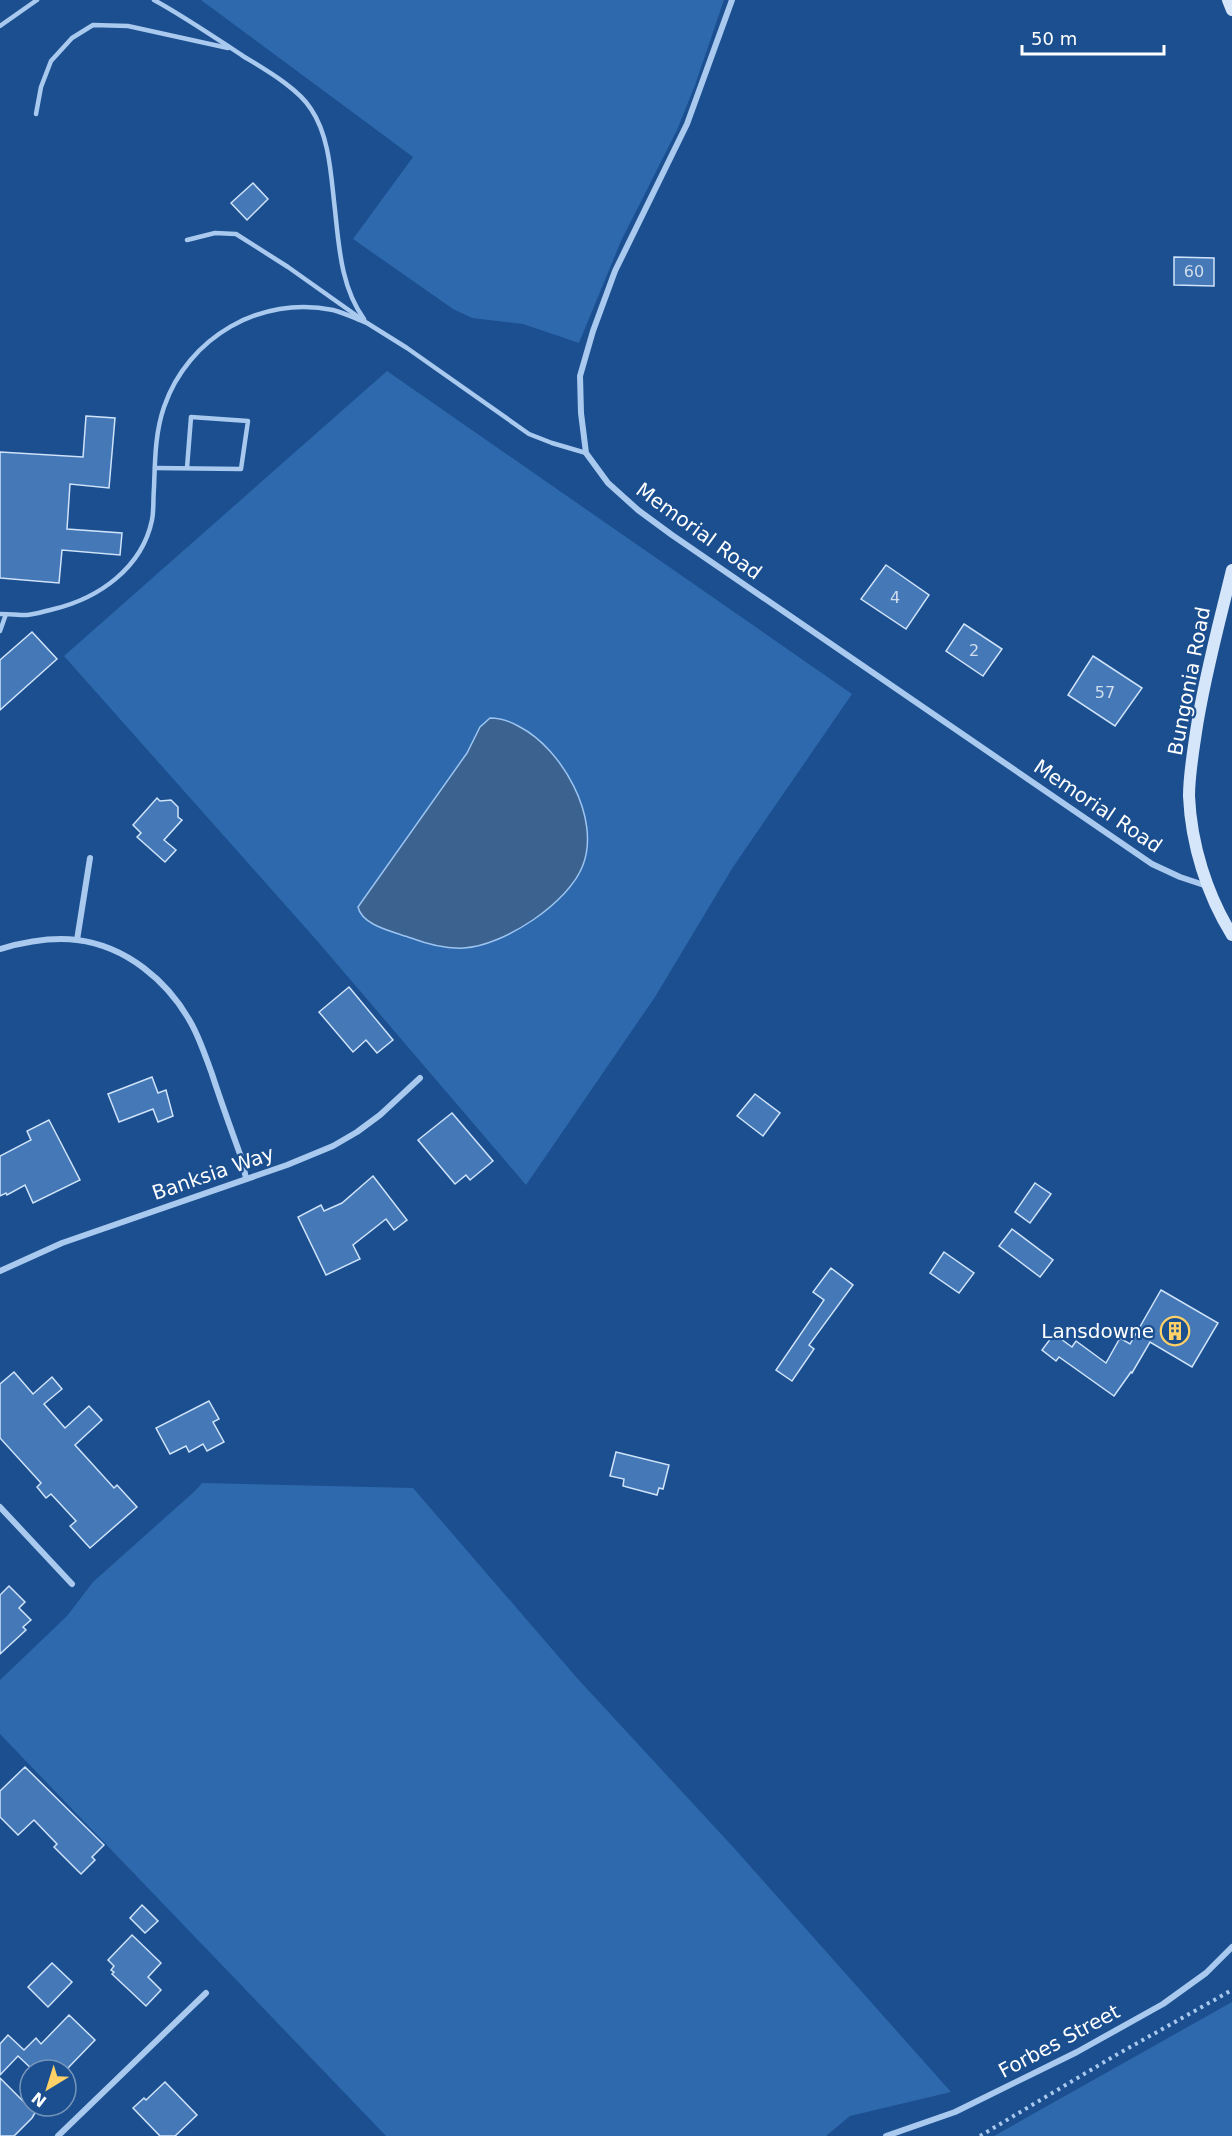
<svg xmlns="http://www.w3.org/2000/svg" width="1232" height="2136" viewBox="0 0 1232 2136" font-family="'DejaVu Sans',sans-serif">
  <rect width="100%" height="100%" fill="#1b4f8f"/>
  <g fill="#2e69ad">
    <polygon points="201,0 724,0 695,85 677,130 621,241 579,343 523,324 472,318 453,309 353,239 413,157"/>
    <polygon points="387,371 852,694 733,867 655,997 526,1185 319,943 64,656"/>
    <polygon points="202,1483 413,1488 577,1678 734,1848 951,2092 850,2116 826,2136 386,2136 0,1734 0,1680 67,1616 93,1582 196,1490"/>
    <polygon points="1232,2002 1232,2136 994,2136"/>
  </g>
  <path fill="#3c6290" stroke="#9cc4f0" stroke-width="1.5" d="M490,718C501,718 510,721 520,727C562,749 601,818 583,865C569,903 503,946 464,948C446,949 427,944 411,938C395,932 362,926 358,907L467,753L480,727Z"/>
  <g fill="#4478b7" stroke="#cfe3fa" stroke-width="1.5">
    <polygon points="253,183 268,199 247,220 231,203"/>
    <polygon points="1174,257 1214,258 1214,286 1174,285"/>
    <polygon points="86,416 115,418 109,488 70,484 67,529 122,533 120,555 62,550 59,583 0,578 0,452 83,457"/>
    <polygon points="886,565 929,595 906,629 861,599"/>
    <polygon points="964,624 1002,649 983,676 946,651"/>
    <polygon points="32,632 57,659 0,710 0,660"/>
    <polygon points="1093,656 1142,688 1115,726 1068,695"/>
    <polygon points="157,798 160,801 171,800 178,807 178,817 182,820 164,840 176,850 165,862 137,837 141,833 133,825"/>
    <polygon points="349,987 393,1040 377,1053 366,1040 353,1052 319,1012"/>
    <polygon points="152,1077 158,1093 166,1090 173,1116 158,1122 153,1109 119,1122 108,1094"/>
    <polygon points="755,1094 780,1113 763,1136 737,1116"/>
    <polygon points="452,1113 493,1161 470,1180 466,1175 455,1184 418,1140"/>
    <polygon points="49,1120 80,1180 33,1203 25,1185 7,1195 6,1193 0,1196 0,1156 31,1140 27,1131"/>
    <polygon points="373,1176 407,1220 394,1230 386,1219 353,1245 360,1259 326,1275 298,1217 321,1205 324,1211 342,1203"/>
    <polygon points="1035,1183 1051,1194 1030,1223 1015,1212"/>
    <polygon points="1012,1229 1053,1260 1040,1277 999,1246"/>
    <polygon points="944,1252 974,1273 959,1293 930,1273"/>
    <polygon points="831,1268 853,1285 809,1345 814,1349 792,1381 776,1370 824,1300 813,1292"/>
    <polygon points="1161,1290 1218,1323 1192,1367 1150,1342 1132,1373 1131,1372 1114,1396 1059,1357 1056,1361 1042,1350 1054,1334 1072,1347 1076,1341 1106,1363 1120,1338 1130,1344"/>
    <polygon points="14,1372 33,1394 52,1377 62,1389 44,1404 65,1428 89,1406 102,1420 75,1445 114,1488 117,1485 137,1507 90,1548 70,1526 76,1521 51,1494 46,1498 37,1487 41,1483 0,1438 0,1384"/>
    <polygon points="209,1401 219,1419 213,1422 224,1442 207,1451 203,1444 189,1452 186,1446 170,1454 156,1428"/>
    <polygon points="616,1452 669,1465 663,1489 659,1488 657,1495 623,1486 624,1479 610,1476"/>
    <polygon points="9,1586 25,1602 19,1608 31,1620 23,1627 26,1630 0,1654 0,1595"/>
    <polygon points="25,1767 104,1845 92,1857 95,1860 81,1874 54,1847 57,1844 34,1820 18,1835 0,1817 0,1791"/>
    <polygon points="142,1905 158,1921 145,1933 130,1918"/>
    <polygon points="132,1935 161,1963 148,1977 161,1990 146,2006 112,1974 114,1972 111,1970 114,1966 108,1960"/>
    <polygon points="52,1963 72,1982 48,2007 28,1987"/>
    <polygon points="69,2015 95,2040 66,2070 33,2070 18,2056 0,2075 0,2044 8,2035 24,2050 36,2038 41,2044"/>
    <polygon points="0,2078 28,2106 39,2106 32,2118 14,2136 0,2136"/>
    <polygon points="165,2082 197,2115 175,2136 160,2136 133,2108 144,2098 146,2100"/>
  </g>
  <g fill="none" stroke-linecap="round" stroke-linejoin="round">
    <polyline stroke="#a9c9ee" stroke-width="4" stroke-dasharray="3 4.5" stroke-linecap="butt" points="980,2136 1116,2055 1232,1990"/>
    <g stroke="#a9c9ee" stroke-width="4.5">
      <path d="M154,0C185,17 214,37 243,56C264,69 298,88 311,109C330,137 331,177 335,210C339,247 341,287 364,319"/>
      <polyline points="0,26 37,0"/>
      <polyline points="36,114 41,87 51,61 72,38 93,25 128,26 228,48"/>
      <polyline points="187,240 215,233 236,234 288,267 367,323 407,348 529,434 552,443 586,453"/>
      <polyline points="155,468 241,469 248,421 191,417 187,468"/>
      <path d="M0,614C9,614 18,615 27,615C36,614 45,611 54,609C99,598 142,568 152,520C154,510 153,498 154,488C155,461 155,433 164,407C188,337 261,295 333,310C345,313 356,319 367,323"/>
      <polyline points="0,631 6,614"/>
    </g>
    <g stroke="#a9c9ee" stroke-width="6">
      <polyline points="732,0 687,124 615,271 593,331 580,376 581,413 586,453 608,483 638,510 672,535 1152,864 1180,877 1207,886"/>
      <polyline points="77,940 90,858"/>
      <path d="M0,949C24,942 52,937 77,940C126,946 168,981 191,1023C200,1039 206,1058 212,1074C221,1102 231,1129 241,1157L246,1178"/>
      <polyline points="0,1271 62,1243 287,1165 333,1146 357,1132 380,1115 420,1078"/>
      <polyline points="0,1507 72,1584"/>
      <polyline points="58,2136 206,1993"/>
      <polyline points="886,2136 955,2112 1077,2052 1163,2004 1206,1973 1232,1947"/>
    </g>
    <g stroke="#d6e6fa" stroke-width="12">
      <polyline points="1228,0 1232,10"/>
      <path d="M1232,570C1219,624 1204,678 1196,732C1193,753 1189,775 1189,796C1191,844 1207,895 1232,935"/>
    </g>
  </g>
  <defs>
    <g id="building-ring" transform="scale(1.5)"><circle r="9.5" fill="#1b4f8f" stroke="#ffd166" stroke-width="1.5"/><path d="M-4-6H4V6H1V3H-1V6H-4ZM-2.5-4.3h1.7v1.8h-1.7ZM.8-4.3h1.7v1.8H.8ZM-2.5-1h1.7V.8h-1.7ZM.8-1h1.7V.8H.8Z" fill="#ffd166"/></g>
  </defs>
  <g fill-rule="evenodd">
    <use href="#building-ring" x="1175" y="1331"/>
  </g>
  <g text-anchor="middle" dominant-baseline="central" stroke-width="4.5" stroke-linejoin="round" paint-order="stroke">
    <g font-size="16" fill="#d0dded">
      <text x="1194" y="271">60</text>
      <text x="895" y="597">4</text>
      <text x="974" y="650">2</text>
      <text x="1105" y="692">57</text>
    </g>
    <g font-size="20" fill="#fff" stroke="#1b4f8f">
      <text transform="translate(699 531) rotate(36)">Memorial Road</text>
      <text transform="translate(1189 681) rotate(-79)">Bungonia Road</text>
      <text transform="translate(1098 806) rotate(34)">Memorial Road</text>
      <text transform="translate(213 1173) rotate(-19)">Banksia Way</text>
      <text transform="translate(1059 2041) rotate(-28)">Forbes Street</text>
    </g>
    <g font-size="20" fill="#fff" stroke="#1b4f8f" text-anchor="end">
      <text x="1154" y="1331">Lansdowne</text>
    </g>
  </g>
  <g transform="translate(48 2088) rotate(218)"><circle r="28" fill="#1b4f8f" stroke="#7695bc" stroke-width="1.5"/>
  <path d="M0-4.5L10 22L0 15L-10 22Z" fill="#ffd166"/>
  <text y="-9" font-size="16" font-weight="bold" text-anchor="middle" fill="#ffffff">N</text>
  </g>
  <path d="M1022 45v9h142v-9" fill="none" stroke="#ffffff" stroke-width="3"/>
  <text x="1031" y="45" font-size="18" fill="#ffffff" stroke="#1b4f8f" stroke-width="4.5" paint-order="stroke">50 m</text>
</svg>
